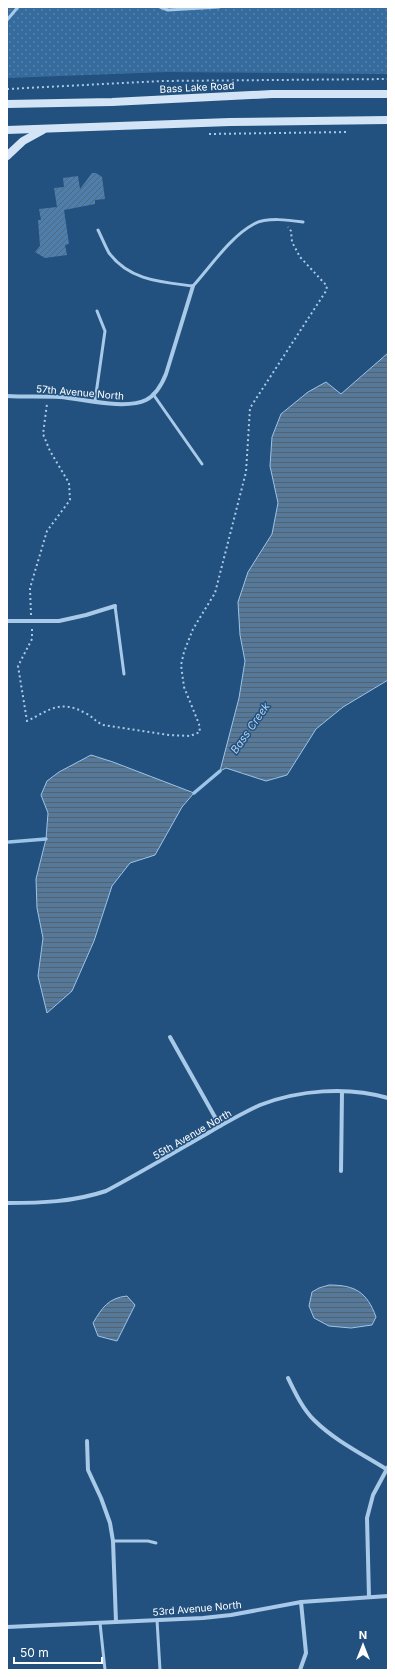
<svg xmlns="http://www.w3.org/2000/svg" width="395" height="1677" viewBox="0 0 395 1677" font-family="Inter,sans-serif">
  <defs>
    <pattern id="park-dots" width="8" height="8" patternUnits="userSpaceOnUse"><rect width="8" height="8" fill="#366c9d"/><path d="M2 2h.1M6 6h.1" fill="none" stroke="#5482ac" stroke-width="1.8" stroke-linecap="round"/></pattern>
    <pattern id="water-rules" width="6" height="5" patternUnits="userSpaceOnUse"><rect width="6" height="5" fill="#567899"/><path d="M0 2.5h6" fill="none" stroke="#516272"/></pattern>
    <pattern id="building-hatch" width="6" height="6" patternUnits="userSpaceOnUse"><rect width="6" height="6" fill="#4f7eaa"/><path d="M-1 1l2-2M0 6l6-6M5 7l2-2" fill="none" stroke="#4e6880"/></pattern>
  </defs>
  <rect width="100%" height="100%" fill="#22517f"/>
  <polygon fill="url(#park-dots)" points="7,7 388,7 388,74 166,72 7,78"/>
  <g fill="url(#water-rules)" stroke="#9cc4e8">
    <polygon points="388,353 388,680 343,707 316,729 287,775 266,781 226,768 220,771 239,698 245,661 240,635 238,602 248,572 272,534 278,503 270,466 272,437 281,414 308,392 326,382 341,394"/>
    <polygon points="91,755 113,762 194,793 182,807 155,855 130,863 112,886 94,941 72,991 47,1013 38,976 43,938 37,908 36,879 46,839 48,813 41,795 47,781 59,772"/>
    <path d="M329,1285C355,1285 367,1292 376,1317L372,1325L351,1328L329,1326L314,1318L309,1306L312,1292L319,1288Z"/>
    <path d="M127,1296L135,1305L117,1341L98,1336L93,1323C102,1308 108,1298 127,1296Z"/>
  </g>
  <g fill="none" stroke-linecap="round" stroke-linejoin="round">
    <g stroke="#9cc4e8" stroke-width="3.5">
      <polyline points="194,793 220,771"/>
      <polyline points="9,842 46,839"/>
    </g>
  </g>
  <polygon fill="url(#building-hatch)" points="92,173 96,173 102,177 105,199 95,200 95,204 64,210 69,244 65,245 67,255 45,258 35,252 40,246 38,220 41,220 39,209 57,207 54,188 64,187 63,178 78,176 80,189"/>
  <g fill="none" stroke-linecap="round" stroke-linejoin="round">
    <g stroke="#a8c9e7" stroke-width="2" stroke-dasharray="2 3" stroke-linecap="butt">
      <polyline points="7,89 162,81 388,79"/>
      <polyline points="209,134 349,132"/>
      <polyline points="31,615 30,588 47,531 70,500 69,483 50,451 43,434 47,404"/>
      <path d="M32,629V639L18,666L27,721C50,710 60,699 85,713C92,716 96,722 103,725L169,735L190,736L200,732L199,724L184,687L181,665L184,652L193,629L215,593L246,472L250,408L326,291L327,286L300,257L292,242L291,231L288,227"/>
    </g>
    <g stroke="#a8c9e7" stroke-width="3">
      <polyline points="160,7 168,10 219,7"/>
      <polyline points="7,20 18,7"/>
      <path d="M98,230C102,238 105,246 109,253C130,281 162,282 193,286C211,266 231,236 254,224C267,217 289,220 303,222"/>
      <polyline points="153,394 202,464"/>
      <polyline points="95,401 105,331 97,311"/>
      <polyline points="115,606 124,674"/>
      <polyline points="113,1541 148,1541 156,1543"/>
      <polyline points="157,1620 160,1670"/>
      <polyline points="100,1623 105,1670"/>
    </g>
    <g stroke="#a8c9e7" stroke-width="4">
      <path d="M7,396C25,397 42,396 60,397C83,399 125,410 146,400C156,395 162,384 166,374L193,286"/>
      <polyline points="7,621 59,621 86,615 115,606"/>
      <polyline points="170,1037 220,1126"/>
      <polyline points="341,1171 342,1092"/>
      <path d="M7,1203C41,1203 73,1202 106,1191C138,1174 170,1155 201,1137C220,1126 240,1114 260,1105C299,1090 347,1086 388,1098"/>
      <path d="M288,1378C295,1392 302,1408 314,1420C334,1440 362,1454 386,1469"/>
      <polyline points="87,1441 88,1470 101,1498 110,1523 113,1541 116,1622"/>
      <polyline points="369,1597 367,1518 373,1495 388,1467"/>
      <polyline points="7,1627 203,1618 231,1615 301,1602 388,1596"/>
      <polyline points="300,1670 306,1653 301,1602"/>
    </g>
    <g stroke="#d2e4f6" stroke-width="8">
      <polyline points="7,104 112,102 272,94 388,94"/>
      <polyline points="7,130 230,122 388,120"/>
      <polyline points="7,156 23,141 43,130"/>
    </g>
  </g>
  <g text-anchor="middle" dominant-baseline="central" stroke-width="3" stroke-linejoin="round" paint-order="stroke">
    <g font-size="10" fill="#fff" stroke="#22517f">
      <text transform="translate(197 87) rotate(-3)">Bass Lake Road</text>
      <text transform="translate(80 392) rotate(5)">57th Avenue North</text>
      <text transform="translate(192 1134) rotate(-30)">55th Avenue North</text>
      <text transform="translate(197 1608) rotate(-5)">53rd Avenue North</text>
    </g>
    <g font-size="11" font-style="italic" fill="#b3d2ee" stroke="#22517f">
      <text transform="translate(250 728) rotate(-55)">Bass Creek</text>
    </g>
  </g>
  <rect width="395" height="1677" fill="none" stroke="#ffffff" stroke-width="16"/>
  <g transform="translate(363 1645)" stroke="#22517f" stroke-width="3" paint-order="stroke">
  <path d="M0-3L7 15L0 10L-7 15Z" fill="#ffffff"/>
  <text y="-6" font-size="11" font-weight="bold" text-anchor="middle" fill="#ffffff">N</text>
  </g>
  <path d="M14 1657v6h88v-6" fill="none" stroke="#ffffff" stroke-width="2"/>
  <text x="20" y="1657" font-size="12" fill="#ffffff" stroke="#22517f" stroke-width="3" paint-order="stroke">50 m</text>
</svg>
